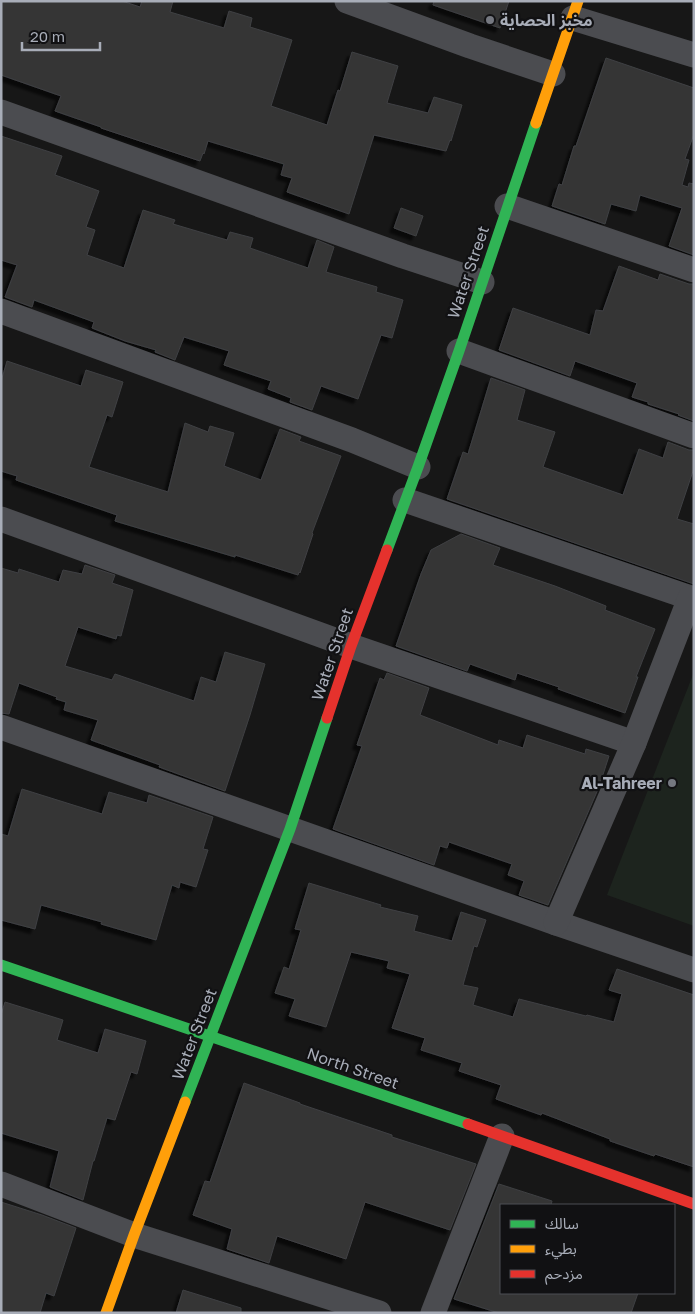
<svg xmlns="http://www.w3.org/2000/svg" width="695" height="1314" viewBox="0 0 695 1314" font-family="'Golos Text','Noto Sans Arabic',sans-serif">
  <defs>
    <filter id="shadow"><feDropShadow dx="-4.5" dy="4.5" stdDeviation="1" flood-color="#0009"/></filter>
  </defs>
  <rect width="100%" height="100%" fill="#171717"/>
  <polygon fill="#1d241e" points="694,672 694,926 607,895"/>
  <g fill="#353536" stroke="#3f4043" filter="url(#shadow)">
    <polygon points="1,1 122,1 140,7 142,1 173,1 170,12 224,28 229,11 252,18 250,27 292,40 271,106 327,125 338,90 340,91 352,52 398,66 387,103 428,113 434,97 462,105 451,141 450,140 446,151 374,135 349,214 287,192 292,178 281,175 284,164 208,141 204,154 203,153 200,161 101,128 101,127 55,111 61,96 1,75"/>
    <polygon points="434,1 509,1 500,28 433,5"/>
    <polygon points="606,58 694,88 694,134 685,159 689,160 682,185 688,187 689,183 694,184 694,255 669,246 682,208 640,195 636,211 611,204 605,224 552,206 559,184 562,185 574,146 576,146"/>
    <polygon points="1,136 62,156 55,175 99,191 86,227 95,230 87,255 124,268 143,210 175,220 173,224 227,240 230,232 253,238 250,248 308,268 317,240 334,247 326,272 377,287 376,292 403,300 392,338 381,335 358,399 321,386 312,410 290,402 291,398 268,389 271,381 224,365 229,351 184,337 175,360 155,352 156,350 125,341 92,328 94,322 34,300 32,307 5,297 17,265 1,260"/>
    <polygon points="401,208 423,216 416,236 394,228"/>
    <polygon points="619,266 658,280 660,274 689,284 694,284 694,421 678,415 679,414 648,404 648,402 632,397 637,383 575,361 570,376 499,350 513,308 590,335 596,310 603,311"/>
    <polygon points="7,361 81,386 86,370 123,382 112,417 107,415 89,467 168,492 185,423 208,432 210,426 234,433 224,466 261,480 280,429 301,437 299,441 341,456 312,533 313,534 300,573 299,572 298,575 235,555 235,557 115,521 117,515 16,480 17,476 1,471 1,382"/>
    <polygon points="491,378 525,390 517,420 555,432 543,467 623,495 639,449 663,458 668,442 689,450 694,450 694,468 677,519 694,524 694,584 447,499 463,452 468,454"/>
    <polygon points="461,534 500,548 493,565 555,586 606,606 605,610 655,629 636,677 638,677 625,713 558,689 559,687 517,673 515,680 470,664 467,671 396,646 421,574 431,550"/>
    <polygon points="85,565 115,575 112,583 133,590 121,636 117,635 116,639 78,627 65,666 112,680 115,674 194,701 201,677 216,682 225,652 265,664 250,715 225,791 159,767 160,765 91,740 98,720 64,710 66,702 56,699 57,697 19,683 9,714 1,713 1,568 18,573 19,569 59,582 63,570 82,574"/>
    <polygon points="387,673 429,688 420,715 498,745 499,740 523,748 527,735 585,754 586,749 609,756 599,787 548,905 519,895 524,881 508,875 512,864 449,842 447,848 440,846 434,865 333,829 362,746 357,745 380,678 384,680"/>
    <polygon points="22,789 102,814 109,792 147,803 149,795 213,817 203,849 208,850 196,887 180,882 179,888 172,885 156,940 101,924 102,922 41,905 35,929 1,920 1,834 8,836"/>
    <polygon points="309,883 381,905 380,907 418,916 414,931 452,941 461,912 486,920 477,947 474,946 463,985 478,988 473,1005 513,1017 519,999 586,1016 587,1015 614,1022 622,994 609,990 617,969 694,995 694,1167 655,1154 654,1156 610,1141 610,1139 542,1113 541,1115 496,1099 501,1085 459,1071 462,1063 421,1050 425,1038 392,1028 410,974 387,968 389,961 351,952 326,1027 289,1016 295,999 275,993 284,967 289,969 301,930 295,929"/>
    <polygon points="5,1002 63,1020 57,1040 98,1053 105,1029 146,1041 137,1074 131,1072 115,1120 107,1118 94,1161 93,1161 83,1200 50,1187 59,1151 1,1133 1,1015"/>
    <polygon points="244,1083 300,1103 300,1104 392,1135 392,1137 476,1164 450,1230 365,1202 346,1259 277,1236 269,1263 227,1249 232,1229 193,1215 205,1181 210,1182"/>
    <polygon points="499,1184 552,1201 551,1205 501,1205 501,1293 638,1293 631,1313 499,1313 454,1299"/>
    <polygon points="1,1202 42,1215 76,1228 54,1296 46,1293 40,1313 1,1313"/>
    <polygon points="183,1290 241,1308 241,1313 176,1313"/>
  </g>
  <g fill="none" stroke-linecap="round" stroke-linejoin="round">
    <g stroke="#4b4c50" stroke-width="25">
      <polyline points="347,1 470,46 553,74"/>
      <polyline points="573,18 694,55"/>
      <polyline points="1,112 403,256 482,282"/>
      <polyline points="507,206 694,270"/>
      <polyline points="1,311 352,440 418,467"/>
      <polyline points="459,351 694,436"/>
      <polyline points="405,500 694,599"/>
      <polyline points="1,519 351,646 634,743"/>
      <polyline points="1,727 556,923 694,970"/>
      <polyline points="556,923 634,743 690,598"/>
      <polyline points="1,1184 134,1235 379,1313"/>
      <polyline points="433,1313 502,1136"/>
    </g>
    <g stroke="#30b455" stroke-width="11">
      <polyline points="387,550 418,467 459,351 536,123"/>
      <polyline points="1,965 468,1124"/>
      <polyline points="185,1102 290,829 327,718"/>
    </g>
    <g stroke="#ff9f0a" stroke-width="11">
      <polyline points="536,123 578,1"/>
      <polyline points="106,1313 134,1235 185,1102"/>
    </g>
    <g stroke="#e5322d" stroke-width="11">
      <polyline points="327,718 351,646 387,550"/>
      <polyline points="468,1124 694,1204"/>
    </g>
  </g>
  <g fill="#757880" stroke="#111113" stroke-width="2">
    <circle cx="490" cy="20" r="5"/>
    <circle cx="672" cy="783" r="5"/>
  </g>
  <g text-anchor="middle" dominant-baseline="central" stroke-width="4.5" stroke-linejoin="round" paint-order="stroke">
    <g font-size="16" font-weight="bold" fill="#a8adb8" stroke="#111113" text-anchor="start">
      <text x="500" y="20">مخبز الحصاية</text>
      <text x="662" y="783" text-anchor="end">Al-Tahreer</text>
    </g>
    <g font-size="16" fill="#a8adb8" stroke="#111113">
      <text transform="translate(468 272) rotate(-71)">Water Street</text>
      <text transform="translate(332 654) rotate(-71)">Water Street</text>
      <text transform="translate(194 1034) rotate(-69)">Water Street</text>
      <text transform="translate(353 1068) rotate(19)">North Street</text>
    </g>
  </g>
  <rect width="695" height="1314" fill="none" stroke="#a8adb8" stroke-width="5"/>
  <rect x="500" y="1204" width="175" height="90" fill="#111113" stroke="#4d4f55"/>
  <rect x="510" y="1220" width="25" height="8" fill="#30b455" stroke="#4d4f55"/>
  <text x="545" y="1229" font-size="15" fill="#a8adb8">سالك</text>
  <rect x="510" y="1245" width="25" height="8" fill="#ff9f0a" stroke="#4d4f55"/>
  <text x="545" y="1254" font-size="15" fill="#a8adb8">بطيء</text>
  <rect x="510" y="1270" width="25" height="8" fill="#e5322d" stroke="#4d4f55"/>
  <text x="545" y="1279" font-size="15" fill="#a8adb8">مزدحم</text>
  <path d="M22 42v8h78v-8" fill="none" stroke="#a8adb8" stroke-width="2.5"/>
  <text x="30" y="42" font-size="15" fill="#a8adb8" stroke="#111113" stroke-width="4" paint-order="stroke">20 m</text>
</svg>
